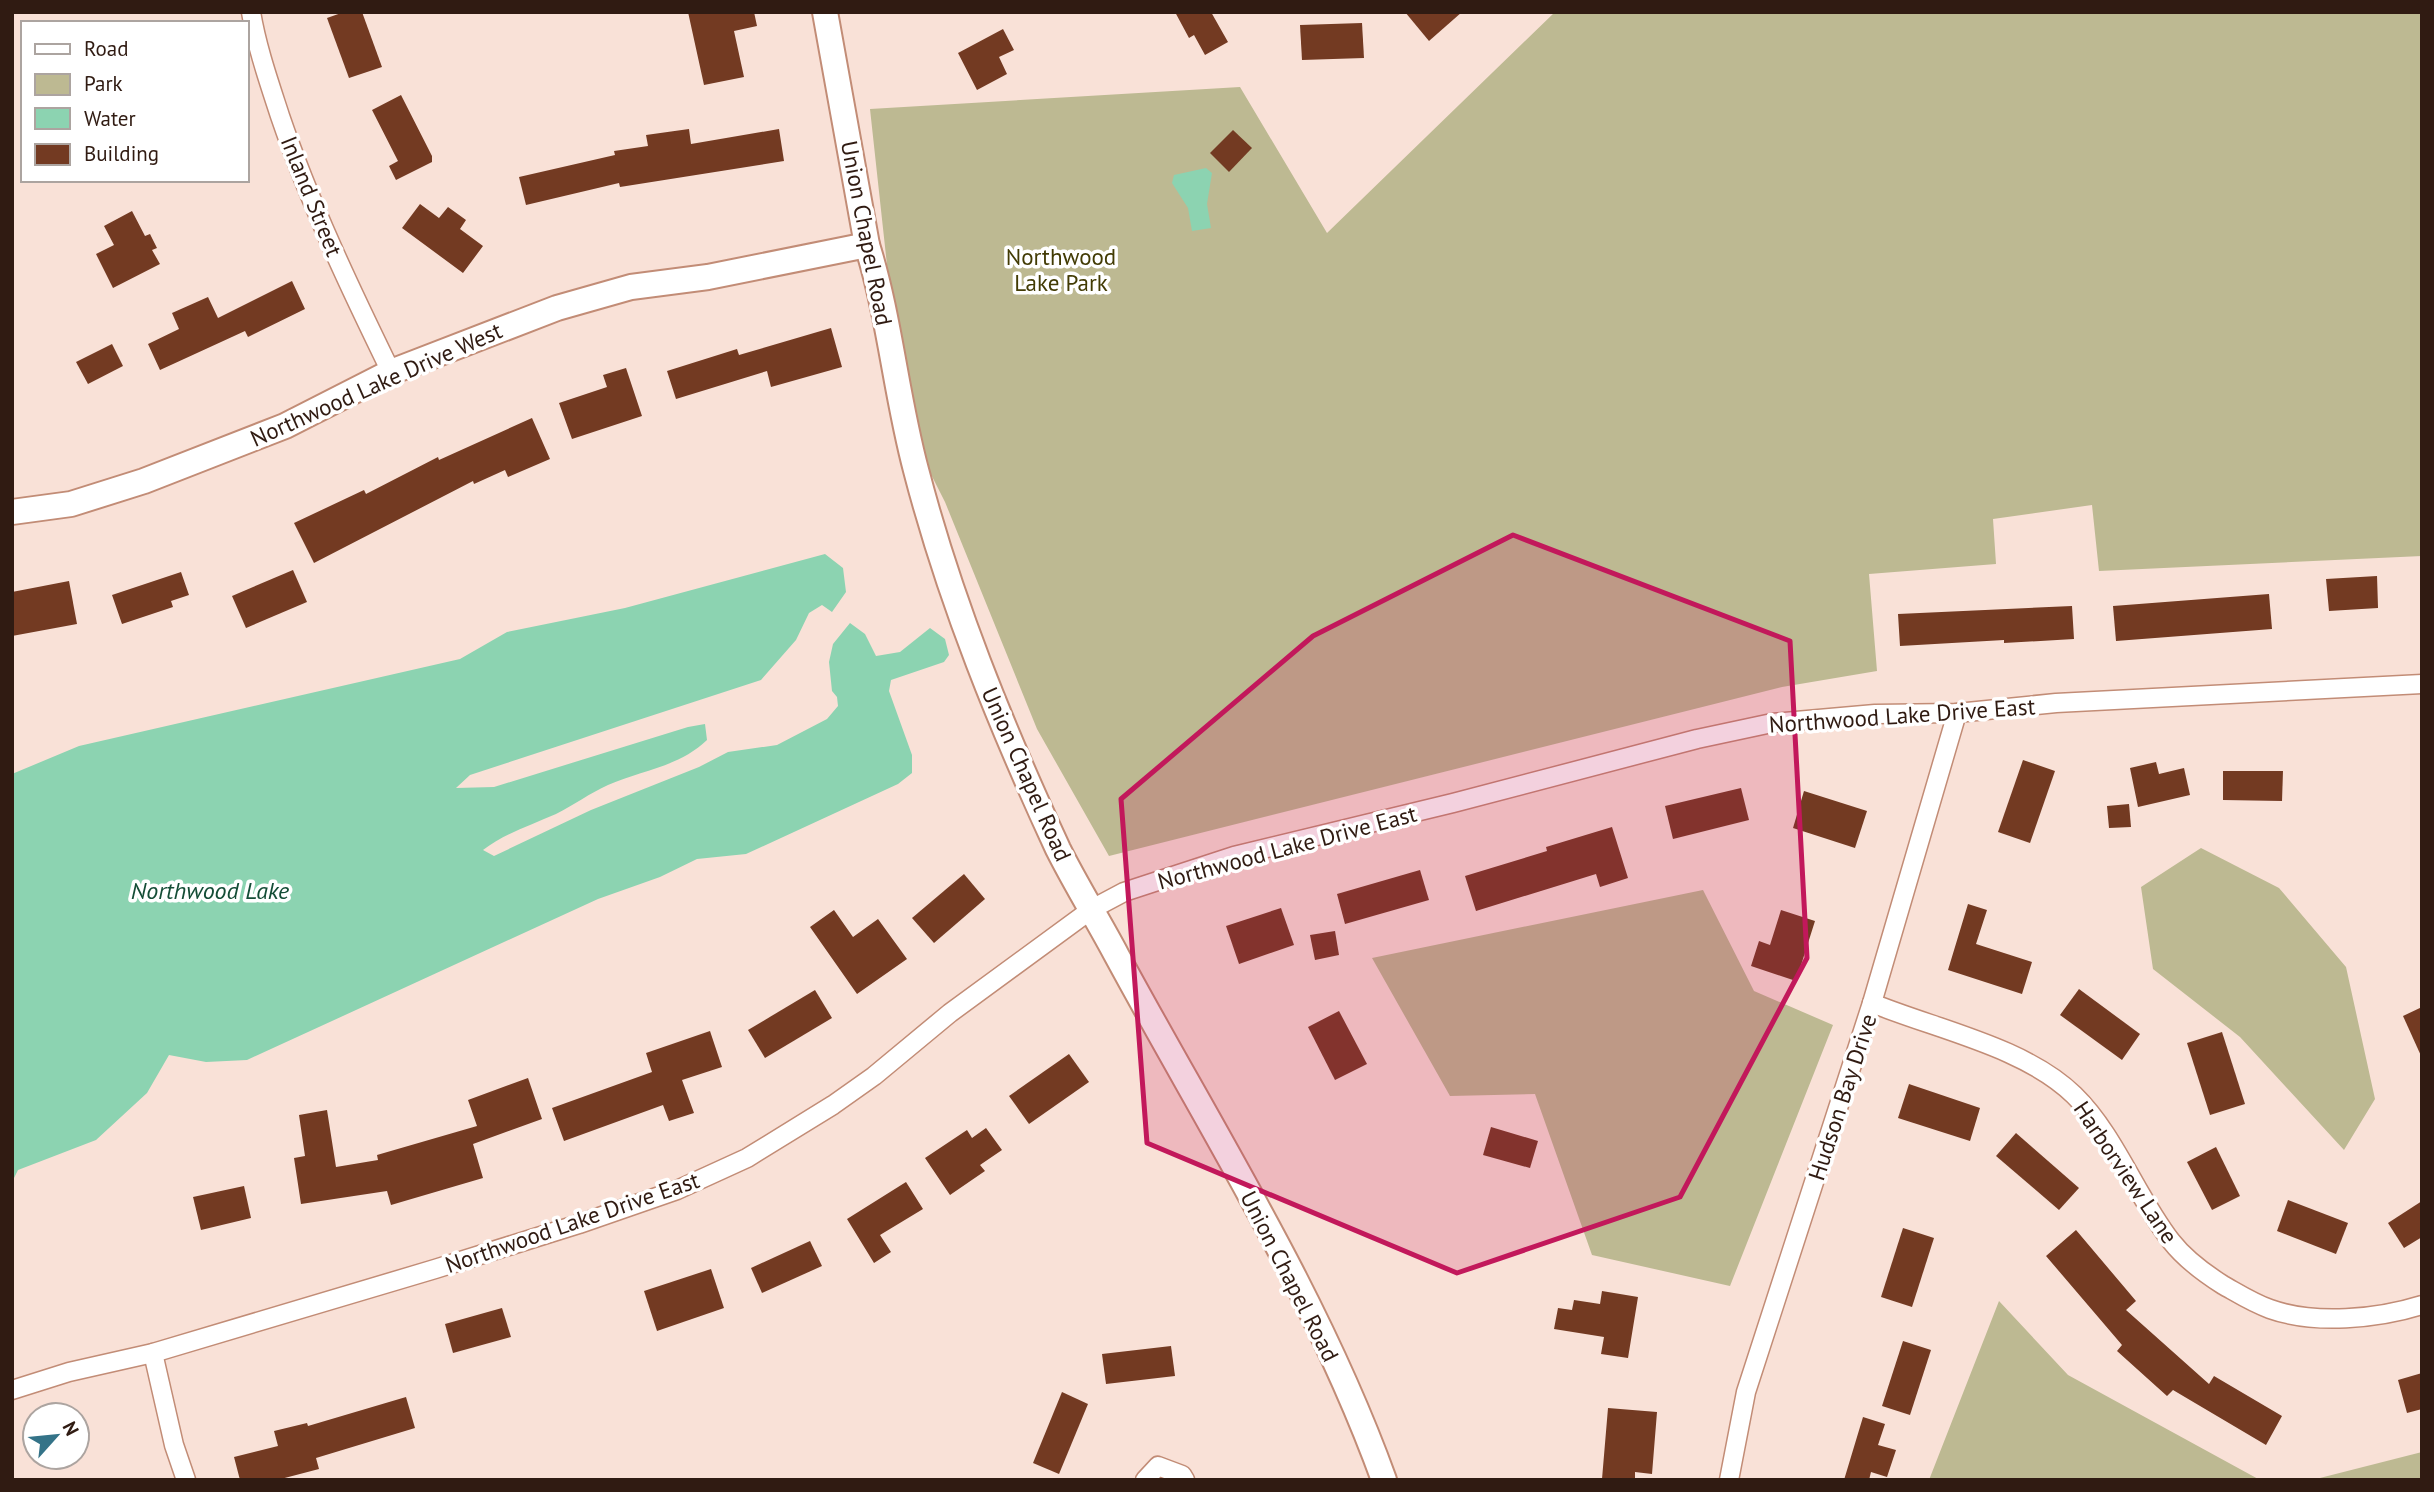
<svg xmlns="http://www.w3.org/2000/svg" width="2434" height="1492" viewBox="0 0 2434 1492" font-family="'PT Sans',sans-serif">
  <rect width="100%" height="100%" fill="#f9e1d7"/>
  <g fill="#bdb992">
    <polygon points="1555,12 2422,12 2422,556 2099,571 2092,505 1993,519 1996,564 1869,574 1877,671 1782,687 1109,856 1037,729 945,502 904,421 870,109 1240,87 1327,233"/>
    <polygon points="2201,848 2279,888 2346,967 2375,1099 2344,1150 2240,1037 2153,969 2141,887"/>
    <polygon points="1703,890 1754,991 1833,1025 1730,1286 1592,1255 1535,1094 1450,1096 1372,958"/>
    <polygon points="1999,1301 2068,1375 2260,1480 1929,1480"/>
    <polygon points="2422,1452 2422,1480 2312,1480"/>
  </g>
  <g fill="#8cd3b1">
    <polygon points="1206,168 1212,173 1207,204 1211,228 1192,231 1188,208 1172,183 1174,175"/>
    <path d="M825,554L843,568L846,592L832,612L822,605L809,613L796,640L761,680L470,775L456,788L494,787L688,727L705,724L707,740C679,767 642,770 608,785C590,793 574,805 556,814C531,825 504,834 483,850L494,856L591,810L699,767L728,752L777,745L827,719L838,706L837,697L832,691L829,662L833,644L850,623L865,634L876,656L900,652L930,628L945,639L949,655L944,662L891,680L889,691L912,755V773L898,784L746,854L697,859L660,877L598,899L247,1060L206,1062L169,1055L147,1093L96,1140L18,1170L12,1182V774L79,746L460,659L507,632L625,608Z"/>
  </g>
  <g fill="#733a22">
    <polygon points="344,12 362,12 382,67 349,78 327,18"/>
    <polygon points="688,12 754,12 757,26 734,31 744,77 704,85"/>
    <polygon points="1175,12 1211,12 1228,42 1205,55 1194,35 1189,38"/>
    <polygon points="1405,12 1462,12 1429,41"/>
    <polygon points="1362,23 1364,58 1302,60 1300,25"/>
    <polygon points="1003,29 1014,50 999,57 1007,74 977,90 958,53"/>
    <polygon points="401,95 432,156 432,162 396,180 389,166 398,161 372,110"/>
    <polygon points="689,129 691,144 779,129 784,161 620,187 619,183 526,205 519,177 615,155 614,151 648,146 646,135"/>
    <polygon points="1233,130 1252,148 1229,172 1210,153"/>
    <polygon points="420,204 439,218 448,207 466,220 460,229 483,246 463,273 402,228"/>
    <polygon points="132,211 145,236 150,234 157,248 152,250 160,264 113,288 96,254 114,245 104,226"/>
    <polygon points="292,281 305,309 248,337 245,331 160,370 148,344 179,329 172,313 208,297 218,318"/>
    <polygon points="831,328 842,367 771,387 767,371 676,399 667,371 737,349 739,355"/>
    <polygon points="112,344 123,366 88,384 76,362"/>
    <polygon points="626,368 642,416 572,439 559,403 607,387 603,375"/>
    <polygon points="532,418 550,459 508,477 505,470 474,484 473,481 314,563 294,523 364,490 366,494 438,457 439,460"/>
    <polygon points="293,570 307,602 246,628 232,596"/>
    <polygon points="181,572 189,595 171,601 173,607 122,624 112,595"/>
    <polygon points="2377,576 2378,608 2329,611 2326,579"/>
    <polygon points="69,581 77,624 12,636 12,592"/>
    <polygon points="2269,594 2272,629 2116,641 2113,606"/>
    <polygon points="2072,606 2074,639 2004,643 2004,640 1900,646 1898,614"/>
    <polygon points="2023,760 2055,771 2030,843 1998,832"/>
    <polygon points="2156,762 2159,774 2184,768 2190,795 2138,807 2130,768"/>
    <polygon points="2223,771 2283,771 2282,801 2223,800"/>
    <polygon points="1741,788 1749,820 1673,839 1665,806"/>
    <polygon points="1804,791 1867,811 1855,848 1793,828"/>
    <polygon points="2129,804 2131,827 2109,828 2107,806"/>
    <polygon points="1612,827 1628,878 1600,887 1596,874 1476,911 1465,876 1547,851 1546,847"/>
    <polygon points="1420,870 1429,900 1345,924 1337,894"/>
    <polygon points="964,874 985,899 934,943 912,918"/>
    <polygon points="1968,904 1987,910 1976,944 2032,962 2022,994 1948,970"/>
    <polygon points="1281,908 1294,945 1239,964 1226,926"/>
    <polygon points="834,910 853,937 878,919 907,959 857,994 810,927"/>
    <polygon points="1781,910 1815,921 1796,981 1751,966 1759,941 1770,945"/>
    <polygon points="1335,931 1339,955 1315,960 1310,935"/>
    <polygon points="2079,989 2140,1034 2122,1060 2060,1015"/>
    <polygon points="815,990 832,1018 765,1058 748,1030"/>
    <polygon points="2422,1007 2422,1058 2403,1016"/>
    <polygon points="1339,1011 1367,1064 1335,1080 1308,1027"/>
    <polygon points="710,1031 722,1067 682,1080 694,1113 669,1121 663,1105 564,1141 552,1108 652,1072 646,1053"/>
    <polygon points="2222,1032 2245,1104 2210,1115 2187,1043"/>
    <polygon points="1069,1054 1089,1082 1029,1124 1009,1096"/>
    <polygon points="528,1078 542,1119 473,1144 483,1178 391,1205 387,1191 301,1204 294,1158 305,1156 299,1115 327,1110 336,1167 378,1160 377,1155 477,1126 468,1100"/>
    <polygon points="1909,1084 1980,1108 1970,1141 1898,1118"/>
    <polygon points="1491,1127 1538,1141 1530,1168 1483,1155"/>
    <polygon points="986,1128 1002,1150 980,1165 985,1171 950,1195 925,1158 967,1130 972,1138"/>
    <polygon points="2016,1133 2079,1188 2059,1210 1996,1156"/>
    <polygon points="2216,1147 2240,1196 2212,1210 2187,1162"/>
    <polygon points="906,1182 923,1209 880,1235 891,1252 874,1263 847,1219"/>
    <polygon points="244,1186 251,1218 201,1230 193,1197"/>
    <polygon points="2288,1200 2348,1223 2336,1254 2277,1231"/>
    <polygon points="2422,1201 2422,1237 2404,1248 2388,1223"/>
    <polygon points="1903,1228 1934,1238 1912,1307 1881,1297"/>
    <polygon points="2076,1230 2136,1301 2126,1310 2209,1384 2214,1376 2282,1416 2266,1445 2173,1390 2167,1396 2117,1351 2122,1345 2046,1256"/>
    <polygon points="810,1241 822,1266 762,1293 751,1268"/>
    <polygon points="711,1269 724,1308 657,1331 644,1291"/>
    <polygon points="1602,1291 1638,1297 1628,1358 1601,1354 1604,1337 1554,1329 1558,1308 1572,1310 1574,1300 1600,1304"/>
    <polygon points="502,1308 511,1337 453,1353 445,1324"/>
    <polygon points="1903,1341 1931,1350 1910,1415 1882,1406"/>
    <polygon points="1171,1346 1175,1376 1106,1384 1102,1354"/>
    <polygon points="2422,1373 2422,1409 2407,1413 2398,1380"/>
    <polygon points="1062,1392 1088,1404 1059,1474 1033,1463"/>
    <polygon points="406,1397 415,1428 316,1458 319,1469 277,1480 240,1480 234,1457 278,1446 274,1431 307,1423 308,1426"/>
    <polygon points="1608,1408 1657,1412 1652,1474 1635,1472 1635,1480 1602,1479"/>
    <polygon points="1863,1417 1885,1424 1878,1445 1896,1450 1887,1477 1871,1472 1869,1480 1844,1480"/>
  </g>
  <g fill="none" stroke-linecap="round" stroke-linejoin="round">
    <g stroke="#c28c76" stroke-width="21">
      <g id="street">
        <path d="M251,12C257,48 269,82 280,116C310,204 350,288 391,372"/>
        <path d="M1872,1003C1935,1029 2025,1047 2074,1095C2115,1135 2136,1196 2171,1241C2185,1259 2204,1273 2223,1285C2239,1294 2253,1303 2270,1309C2315,1325 2377,1319 2422,1305"/>
        <polyline points="153,1353 174,1445 186,1480"/>
        <polyline points="12,1390 69,1372 153,1353 435,1269 579,1224 677,1190 747,1158 833,1105 874,1076 950,1013 1092,909 1124,892 1234,856 1453,803 1697,739 1772,723 1875,714 1957,713 2056,703 2422,684"/>
        <polyline points="1145,1480 1158,1466 1182,1475 1185,1480"/>
        <polyline points="1729,1480 1746,1392 1872,1003 1957,713"/>
      </g>
    </g>
    <g stroke="#c28c76" stroke-width="28">
      <g id="secondary">
        <path d="M825,12L867,245C890,318 896,396 916,470C950,601 1001,726 1058,849C1076,885 1098,920 1117,956C1210,1128 1317,1295 1384,1480"/>
        <polyline points="12,512 71,504 144,481 285,426 391,372 557,308 631,287 708,277 867,245"/>
      </g>
    </g>
    <use href="#street" stroke="#fff" stroke-width="18"/>
    <use href="#secondary" stroke="#fff" stroke-width="24"/>
  </g>
  <path fill="#c2185b" fill-opacity="0.2" stroke="#c2185b" stroke-width="5" stroke-linejoin="round" d="M1513,535L1790,641L1807,958L1680,1197L1457,1273L1147,1143L1121,799L1313,636Z"/>
  <g text-anchor="middle" dominant-baseline="central" stroke-width="7" stroke-linejoin="round" paint-order="stroke">
    <g font-size="23" fill="#301b12" stroke="#fff">
      <text transform="translate(312 196) rotate(68)">Inland Street</text>
      <text transform="translate(867 233) rotate(79)">Union Chapel Road</text>
      <text transform="translate(376 384) rotate(-24)">Northwood Lake Drive West</text>
      <text transform="translate(1902 715) rotate(-4)">Northwood Lake Drive East</text>
      <text transform="translate(1027 774) rotate(66)">Union Chapel Road</text>
      <text transform="translate(1287 847) rotate(-15)">Northwood Lake Drive East</text>
      <text transform="translate(1842 1097) rotate(-72)">Hudson Bay Drive</text>
      <text transform="translate(2126 1172) rotate(56)">Harborview Lane</text>
      <text transform="translate(572 1222) rotate(-19)">Northwood Lake Drive East</text>
      <text transform="translate(1290 1276) rotate(63)">Union Chapel Road</text>
    </g>
    <g font-size="23" fill="#423b04" stroke="#fff">
      <text x="1061" y="256">Northwood<tspan x="1061" dy="26">Lake Park</tspan></text>
    </g>
    <g font-size="24" font-style="italic" fill="#144d36" stroke="#fff">
      <text x="210" y="890">Northwood Lake</text>
    </g>
  </g>
  <rect width="2434" height="1492" fill="none" stroke="#301b12" stroke-width="28"/>
  <rect x="21" y="21" width="228" height="161" fill="#ffffff" stroke="#aca4a0" stroke-width="2"/>
  <rect x="35" y="44" width="35" height="10" fill="#ffffff" stroke="#aca4a0" stroke-width="2"/>
  <text x="84" y="56" font-size="21" fill="#301b12">Road</text>
  <rect x="35" y="74" width="35" height="21" fill="#bdb992" stroke="#aca4a0" stroke-width="2"/>
  <text x="84" y="91" font-size="21" fill="#301b12">Park</text>
  <rect x="35" y="108" width="35" height="21" fill="#8cd3b1" stroke="#aca4a0" stroke-width="2"/>
  <text x="84" y="126" font-size="21" fill="#301b12">Water</text>
  <rect x="35" y="144" width="35" height="21" fill="#733a22" stroke="#aca4a0" stroke-width="2"/>
  <text x="84" y="161" font-size="21" fill="#301b12">Building</text>
  <g transform="translate(56 1436) rotate(63)"><circle r="33" fill="#ffffff" stroke="#aca4a0" stroke-width="2"/>
  <path d="M0-5L12 26L0 18L-12 26Z" fill="#347388"/>
  <text y="-10" font-size="19" font-weight="bold" text-anchor="middle" fill="#301b12">N</text>
  </g>
</svg>
